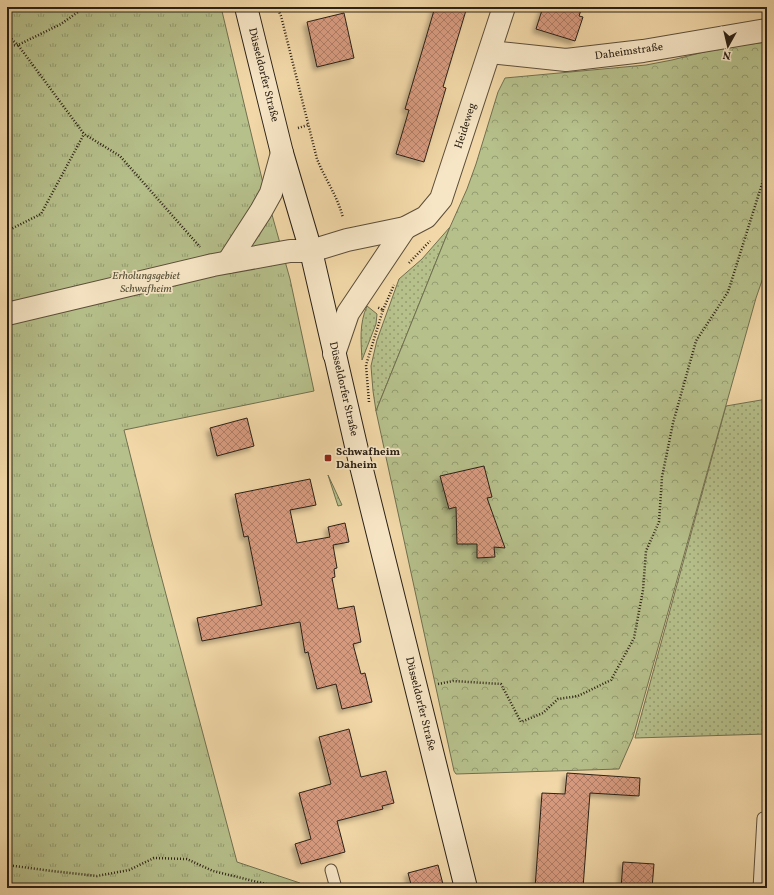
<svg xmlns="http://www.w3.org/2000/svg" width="774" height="895" viewBox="0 0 774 895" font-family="Vollkorn,serif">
  <defs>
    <pattern id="grass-dots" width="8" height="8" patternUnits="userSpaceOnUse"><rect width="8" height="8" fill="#b6c08b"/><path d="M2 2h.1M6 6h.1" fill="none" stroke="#949c71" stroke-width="1.8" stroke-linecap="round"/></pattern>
    <pattern id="forest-crowns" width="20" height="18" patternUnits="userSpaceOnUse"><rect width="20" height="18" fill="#b6c08b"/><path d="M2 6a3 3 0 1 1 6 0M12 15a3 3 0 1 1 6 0" fill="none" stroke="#949c71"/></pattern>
    <pattern id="park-tufts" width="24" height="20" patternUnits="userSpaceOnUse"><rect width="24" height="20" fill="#b6c08b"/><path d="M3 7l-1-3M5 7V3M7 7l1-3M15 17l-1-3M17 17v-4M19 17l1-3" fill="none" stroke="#949c71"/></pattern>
    <pattern id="building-cross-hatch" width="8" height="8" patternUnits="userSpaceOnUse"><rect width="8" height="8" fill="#d89b80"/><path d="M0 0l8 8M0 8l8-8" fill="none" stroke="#af7e68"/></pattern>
    <filter id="shadow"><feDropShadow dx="-3.5" dy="3.5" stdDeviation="2" flood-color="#0004"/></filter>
  </defs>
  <rect width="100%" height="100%" fill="#f2d8a8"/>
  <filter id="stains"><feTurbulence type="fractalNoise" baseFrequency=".005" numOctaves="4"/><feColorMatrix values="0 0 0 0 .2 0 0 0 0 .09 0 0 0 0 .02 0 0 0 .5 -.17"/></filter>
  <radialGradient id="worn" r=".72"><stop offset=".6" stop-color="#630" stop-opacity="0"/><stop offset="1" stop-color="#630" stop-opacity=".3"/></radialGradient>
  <g fill="url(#grass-dots)" stroke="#707050">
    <polygon points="450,227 376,411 373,391 371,366 377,340 399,279 422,259"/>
    <path d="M367,306L377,314L376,324L362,360C361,341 359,324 367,306Z"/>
    <polygon points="767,399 767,734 635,738 726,406"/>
    <polygon points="328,475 342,505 338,506"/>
  </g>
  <polygon fill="url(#forest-crowns)" stroke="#707050" points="767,42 767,266 756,298 633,737 619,769 456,774 454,771 376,411 450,227 467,189 476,164 498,92 505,78 646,65 672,60 720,48"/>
  <polygon fill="url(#park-tufts)" stroke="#707050" points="7,7 221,7 262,179 290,279 314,391 124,430 151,538 237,862 300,883 298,888 7,888"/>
  <g fill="url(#building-cross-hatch)" stroke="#2a2016" filter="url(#shadow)">
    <polygon points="435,7 467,7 443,87 446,88 424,162 396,154 409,110 405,109"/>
    <polygon points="543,7 582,7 579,16 583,17 575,41 536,29"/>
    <polygon points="344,13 354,58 317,67 307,22"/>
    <polygon points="247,418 254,446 217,456 210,428"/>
    <polygon points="484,466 492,497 487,498 505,548 494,547 495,557 477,558 477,544 457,544 456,507 449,509 440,476"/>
    <polygon points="310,479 316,505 290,510 297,543 330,537 328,527 345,523 349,542 333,545 337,568 334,569 335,577 332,578 338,609 354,606 361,642 353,644 361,674 365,673 372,702 342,709 336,684 317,689 308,652 305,653 300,622 202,641 197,618 262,605 248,536 244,537 235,494"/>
    <polygon points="349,729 361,777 386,771 394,803 382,806 383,809 337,821 345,852 301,864 295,844 311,839 299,793 331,784 319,737"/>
    <polygon points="567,773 640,778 639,796 590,793 583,888 535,888 542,793 565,794"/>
    <polygon points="623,862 654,864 652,888 621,888"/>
    <polygon points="438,865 444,888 412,888 408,873"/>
  </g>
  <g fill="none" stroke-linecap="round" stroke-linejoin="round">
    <g stroke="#5c4e3a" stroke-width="13">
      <g id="service">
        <polyline points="331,870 336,888"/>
        <polyline points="759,888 763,818"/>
      </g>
    </g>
    <g stroke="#5c4e3a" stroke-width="24">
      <g id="minor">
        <polyline points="490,52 566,60 643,51 767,30"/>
        <polyline points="228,262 261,211 271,193 282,153"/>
        <polyline points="7,314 213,265 290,251 311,251 347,240 405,228 426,217 441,199 504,7"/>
        <polyline points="334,354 348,313 405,228"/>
      </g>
    </g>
    <g stroke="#2a2016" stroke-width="24">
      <polyline id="secondary" points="246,7 282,153 311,251 357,450 466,888"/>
    </g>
    <g stroke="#2a2016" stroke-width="2.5" stroke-dasharray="1 2" stroke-linecap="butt">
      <polyline points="85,7 61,24 18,45 84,134 120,156 200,247"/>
      <path d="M277,7L281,16L317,159C325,179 338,197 343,218"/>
      <polyline points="7,35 18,45 7,46"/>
      <polyline points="298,128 308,125"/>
      <polyline points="7,231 41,214 84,134"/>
      <polyline points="409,263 430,241"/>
      <polyline points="383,310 394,285"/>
      <polyline points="369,402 366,365 383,310 377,307"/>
      <polyline points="438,684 453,681 501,684 521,722 543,713 558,699 578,696 611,680 634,638 643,590 646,551 659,522 662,477 673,423 696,341 728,292 767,168"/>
      <polyline points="7,865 52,871 97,876 129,870 154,858 187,859 213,871 278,887 291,888"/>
    </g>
    <use href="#service" stroke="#f7e6c6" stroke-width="11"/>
    <use href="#minor" stroke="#f7e6c6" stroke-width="22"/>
    <use href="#secondary" stroke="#f7e6c6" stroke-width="22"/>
  </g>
  <rect fill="#8f2418" stroke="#f7e6c6" stroke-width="1.5" x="324" y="454" width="8" height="8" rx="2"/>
  <g text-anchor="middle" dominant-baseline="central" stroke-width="3.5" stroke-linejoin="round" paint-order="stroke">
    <g font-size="11" fill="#2a2016" stroke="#f7e6c6">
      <text transform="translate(629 52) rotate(-8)">Daheimstraße</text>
      <text transform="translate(263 75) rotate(76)">Düsseldorfer Straße</text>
      <text transform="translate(466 126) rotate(-72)">Heideweg</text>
      <text transform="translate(343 389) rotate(77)">Düsseldorfer Straße</text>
      <text transform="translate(420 704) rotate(76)">Düsseldorfer Straße</text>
    </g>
    <g font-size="11" font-style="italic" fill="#545039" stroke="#f7e6c6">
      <text x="146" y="276">Erholungsgebiet<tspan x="146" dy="13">Schwafheim</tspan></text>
    </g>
    <g font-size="11" font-weight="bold" fill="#2a2016" stroke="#f7e6c6" text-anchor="start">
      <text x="336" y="452">Schwafheim<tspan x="336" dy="13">Daheim</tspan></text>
    </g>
  </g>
  <rect width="774" height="895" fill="none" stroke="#f2d8a8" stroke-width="24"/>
  <rect x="8" y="8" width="758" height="879" fill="none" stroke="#2a2016" stroke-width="2"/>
  <rect x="12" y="12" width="750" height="871" fill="none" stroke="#2a2016"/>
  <g transform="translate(728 46) rotate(188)" stroke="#f7e6c6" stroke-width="3" paint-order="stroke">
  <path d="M0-3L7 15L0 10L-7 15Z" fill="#2a2016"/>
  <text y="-6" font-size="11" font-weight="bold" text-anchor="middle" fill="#2a2016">N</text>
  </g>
  <rect width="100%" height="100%" filter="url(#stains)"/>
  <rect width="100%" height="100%" fill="url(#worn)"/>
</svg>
